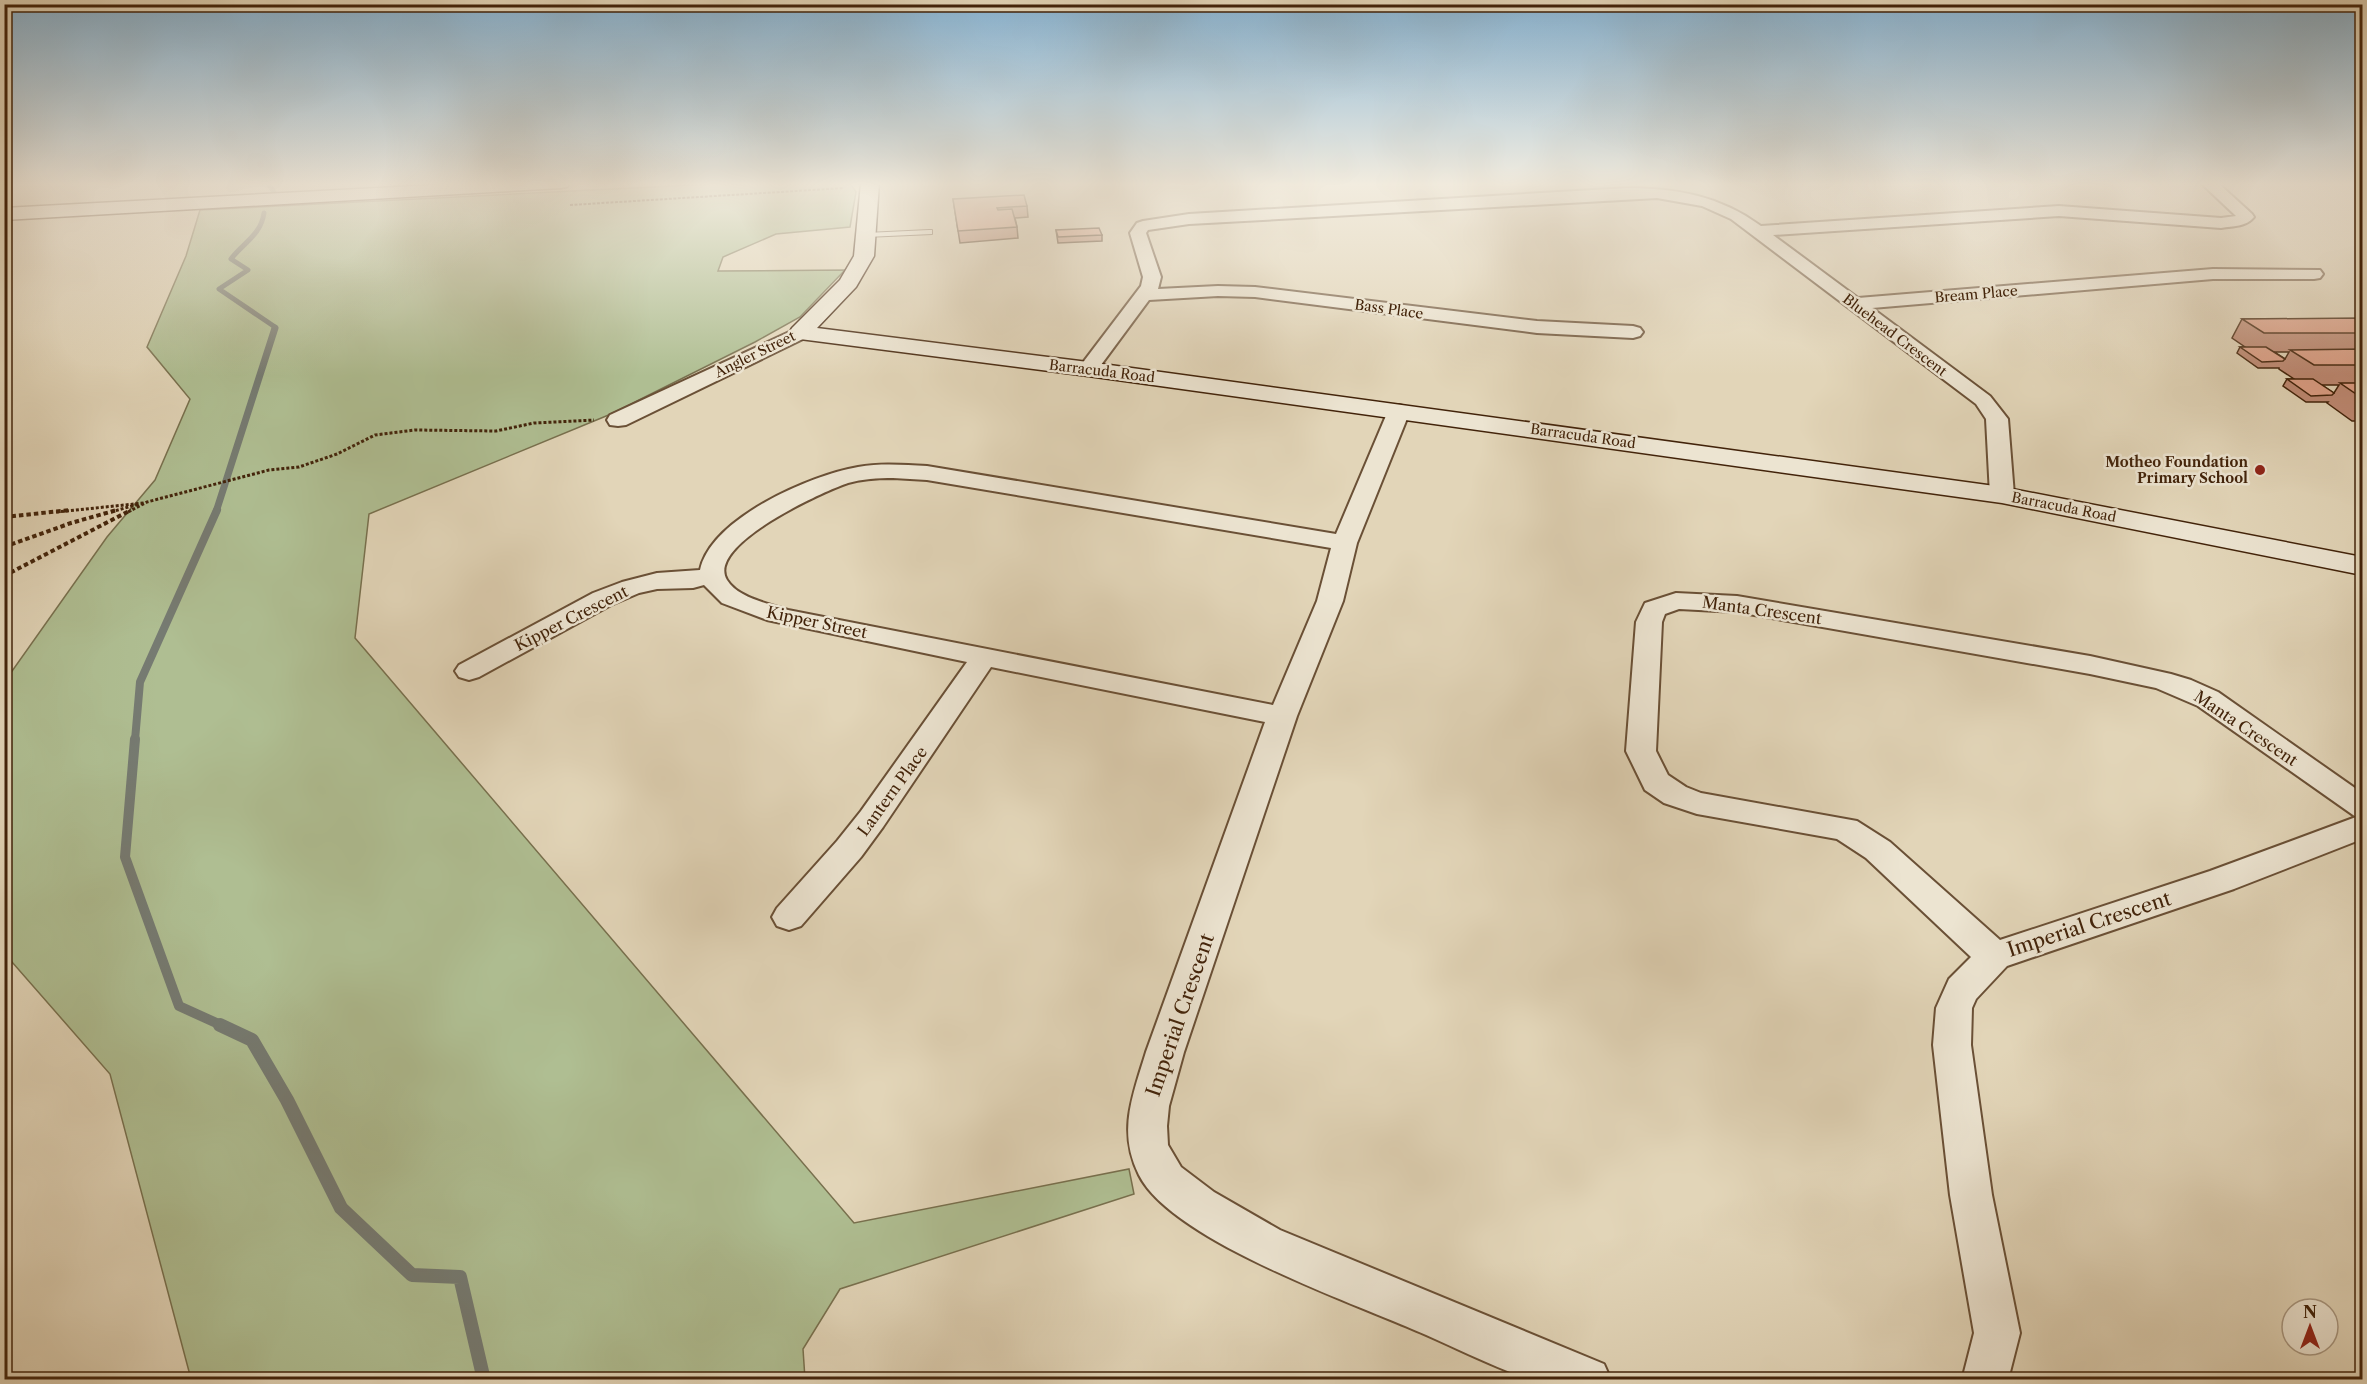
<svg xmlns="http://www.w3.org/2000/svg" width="2367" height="1384" viewBox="0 0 2367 1384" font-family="'Libre Caslon Text',serif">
  <rect width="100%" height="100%" fill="#e2d5b8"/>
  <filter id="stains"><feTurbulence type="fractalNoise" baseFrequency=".00333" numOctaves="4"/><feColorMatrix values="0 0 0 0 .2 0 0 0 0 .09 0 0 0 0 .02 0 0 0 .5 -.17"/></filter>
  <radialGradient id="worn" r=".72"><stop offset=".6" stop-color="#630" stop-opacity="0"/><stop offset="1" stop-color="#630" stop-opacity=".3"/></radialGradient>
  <polygon fill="#afbe92" stroke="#78704e" stroke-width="1.5" points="731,183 850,183 856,192 850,227 776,234 723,257 718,271 845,270 800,317 755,342 611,414 369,514 355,638 854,1223 1129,1169 1134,1194 840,1289 803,1349 805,1379 191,1379 110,1074 5,954 5,681 107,537 155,480 190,399 147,347 186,256 200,210"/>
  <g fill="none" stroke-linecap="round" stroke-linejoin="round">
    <g stroke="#767b72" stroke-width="5">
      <polyline points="268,183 275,194"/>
      <path d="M264,213C261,235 243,243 231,259L248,270L219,289L275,327L274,329"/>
    </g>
    <polyline stroke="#767b72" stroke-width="7" points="216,512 275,328"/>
    <polyline stroke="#767b72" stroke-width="8" points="135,740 140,682 217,510"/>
    <polyline stroke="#767b72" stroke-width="10" points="135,739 125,857 179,1006 223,1026"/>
    <polyline stroke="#767b72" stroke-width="14" points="220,1025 252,1040 287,1100 341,1208 412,1275 460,1277 484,1380"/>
    <g stroke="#6a5036" stroke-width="2">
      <polygon id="lane" points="929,230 932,230 932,234 866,237 862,235 866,233"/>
    </g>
    <g stroke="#6a5036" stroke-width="4">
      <g id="street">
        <path d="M2201,183H2218L2252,214L2254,217C2246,227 2233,226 2221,228L2059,216L1773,235L1858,298L2213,269L2320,270L2323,274L2320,278L2314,279H2213L1872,308L1990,396L2008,419L2014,495L2010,500L2002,502L1994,500L1990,495L1986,419L1976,404L1731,219L1702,206L1657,198L1189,224L1148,230L1146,233L1161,277L1158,289L1218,286L1255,287L1537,321L1633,326L1640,328L1643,332L1640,336L1633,338L1537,333L1255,297L1218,296L1149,300L1095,373H1081L1078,369L1141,286L1143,277L1130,233L1137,223L1143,221L1189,214L1627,188C1676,188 1720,196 1761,226L2059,206L2221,218L2236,216Z"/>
        <polygon points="800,327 807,329 810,333 807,337 626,425 618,426 610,425 607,420 610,415"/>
        <path d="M1399,405L1406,407L1410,411L1357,543L1343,601L1297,716L1184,1052L1169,1106L1167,1126L1168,1145L1181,1167L1214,1192L1280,1230L1604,1364L1611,1380C1593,1380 1544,1383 1529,1379C1490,1366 1451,1345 1412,1329C1345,1300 1171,1239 1139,1175C1117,1131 1133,1095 1146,1052L1265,722L991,667L883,827L861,857L801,926L789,930L777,926L772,917L777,908L837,841L861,811L967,662L767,620L722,603L704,585L693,588L657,589L639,593L611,605L479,677L469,680L459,677L455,671L459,665L593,593L622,582L657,573L700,570C711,518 811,475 858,467C881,463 904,465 927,466L1336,534L1388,411L1392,407ZM893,478L927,480L1331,548L1317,601L1273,705L788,610C770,604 738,598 727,580C705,545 824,491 848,483C862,479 878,478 893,478Z"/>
        <path d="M1676,593L1737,596L2090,656L2171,674L2191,680L2218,692L2362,793V839L2234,889L2007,966L1976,999L1972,1008L1971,1045L1992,1195L2020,1333L2008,1380H1962L1974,1333L1950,1195L1933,1045L1936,1008L1949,979L1971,957L1866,858L1837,839L1697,814L1664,803L1645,790L1626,751L1636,622L1645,603ZM1679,609L1737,612L2090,674L2156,688L2198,706L2356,817L2210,871L2000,940L1890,842L1857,821L1701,793L1686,787L1668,775L1656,751L1662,622L1665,614Z"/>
      </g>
    </g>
    <g stroke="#42230a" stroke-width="3">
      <g id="secondary">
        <polygon points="471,183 570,183 567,187 561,188 4,220 4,208"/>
        <polygon points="861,183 879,183 874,256 856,287 817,328 1088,362 2002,487 2362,557 2362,575 2002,503 1088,376 792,338 789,333 792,328 840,280 854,256"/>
      </g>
    </g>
    <polyline stroke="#42230a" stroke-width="2" stroke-dasharray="3 1.5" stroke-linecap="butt" points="570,205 844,188"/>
    <g stroke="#42230a" stroke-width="3" stroke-dasharray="3 2" stroke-linecap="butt">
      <polyline points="56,512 144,503"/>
      <polyline points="111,512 139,504"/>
      <polyline points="128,512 147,502 269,470 299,467 337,454 375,435 415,430 496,431 534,423 594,420"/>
    </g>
    <g stroke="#42230a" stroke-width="4" stroke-dasharray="4.5 3" stroke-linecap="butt">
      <polyline points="4,517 71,510"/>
      <polyline points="4,547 71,523 117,510"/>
      <polyline points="4,576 131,510"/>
    </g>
    <use href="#lane" fill="#ece4d1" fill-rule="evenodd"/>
    <use href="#street" fill="#ece4d1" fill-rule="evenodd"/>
    <use href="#secondary" fill="#ece4d1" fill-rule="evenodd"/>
  </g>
  <g fill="#bf8a74" stroke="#42230a" stroke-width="1.5" fill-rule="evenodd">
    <polygon points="953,199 1027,206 1028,217 1015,218 1017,227 1018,238 960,243"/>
    <polygon points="1056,230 1102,235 1102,241 1058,243"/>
    <path d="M2362,315V421H2352L2327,403L2328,402H2306L2283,386L2287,379H2294L2279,369V368H2258L2237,353L2240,347H2245L2232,338L2242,319H2360ZM2274,352H2289L2285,359ZM2322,385H2339L2334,393Z"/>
  </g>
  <g fill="#dea087" stroke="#42230a" stroke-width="1.5">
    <polygon points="1024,195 1027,206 997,208 998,210 1012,209 1017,227 958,231 953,199"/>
    <polygon points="1099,228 1102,235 1058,237 1056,230"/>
    <polygon points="2360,318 2362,320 2362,333 2264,333 2242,319"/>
    <polygon points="2240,347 2266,347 2285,359 2283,361 2262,362"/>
    <polygon points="2362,349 2362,365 2314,365 2290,350"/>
    <polygon points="2287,379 2313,379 2334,393 2332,395 2311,396"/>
    <polygon points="2340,383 2362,383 2362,398"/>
  </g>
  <linearGradient id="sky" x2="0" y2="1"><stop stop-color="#88b5d5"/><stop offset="0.49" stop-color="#f2ecdf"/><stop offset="1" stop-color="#f2ecdf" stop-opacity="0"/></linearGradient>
  <rect width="2367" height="376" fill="url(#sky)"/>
  <circle fill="#8f2418" stroke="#ece4d1" stroke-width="2" cx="2260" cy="470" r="6"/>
  <g text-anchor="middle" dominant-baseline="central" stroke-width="5" stroke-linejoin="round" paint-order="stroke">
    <g font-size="14" fill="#42230a" stroke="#ece4d1">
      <text transform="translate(1976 294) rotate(-5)">Bream Place</text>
      <text transform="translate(1389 309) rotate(8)">Bass Place</text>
      <text transform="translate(1895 335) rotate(37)">Bluehead Crescent</text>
      <text transform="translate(755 354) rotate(-26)">Angler Street</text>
      <text transform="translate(1102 371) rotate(7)">Barracuda Road</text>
      <text transform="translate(1583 436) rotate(8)">Barracuda Road</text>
      <text transform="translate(2064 507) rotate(11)">Barracuda Road</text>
    </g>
    <g font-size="14" font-weight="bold" fill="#42230a" stroke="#ece4d1" text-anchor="end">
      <text x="2248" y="462">Motheo Foundation<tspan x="2248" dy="16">Primary School</tspan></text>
    </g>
    <g font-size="16" fill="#42230a" stroke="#ece4d1">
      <text transform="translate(1762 610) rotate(8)">Manta Crescent</text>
      <text transform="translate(571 618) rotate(-27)">Kipper Crescent</text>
      <text transform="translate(817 622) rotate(12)">Kipper Street</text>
      <text transform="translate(2246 728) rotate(34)">Manta Crescent</text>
      <text transform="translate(892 791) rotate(-54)">Lantern Place</text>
    </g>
    <g font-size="20" fill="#42230a" stroke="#ece4d1">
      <text transform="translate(2089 924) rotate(-18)">Imperial Crescent</text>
      <text transform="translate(1180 1015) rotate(-71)">Imperial Crescent</text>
    </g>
  </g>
  <rect width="2367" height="1384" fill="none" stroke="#e2d5b8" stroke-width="24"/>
  <rect x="6" y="6" width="2355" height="1372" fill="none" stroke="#42230a" stroke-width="3"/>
  <rect x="12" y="12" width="2343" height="1360" fill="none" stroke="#42230a" stroke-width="1.5"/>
  <g transform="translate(2310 1327)"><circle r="28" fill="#ece4d1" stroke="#a89781" stroke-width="1.5"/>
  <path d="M0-4.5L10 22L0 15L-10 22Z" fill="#8f2418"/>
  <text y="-9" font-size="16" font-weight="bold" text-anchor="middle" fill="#42230a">N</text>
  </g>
  <rect width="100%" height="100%" filter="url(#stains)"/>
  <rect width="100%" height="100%" fill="url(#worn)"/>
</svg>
